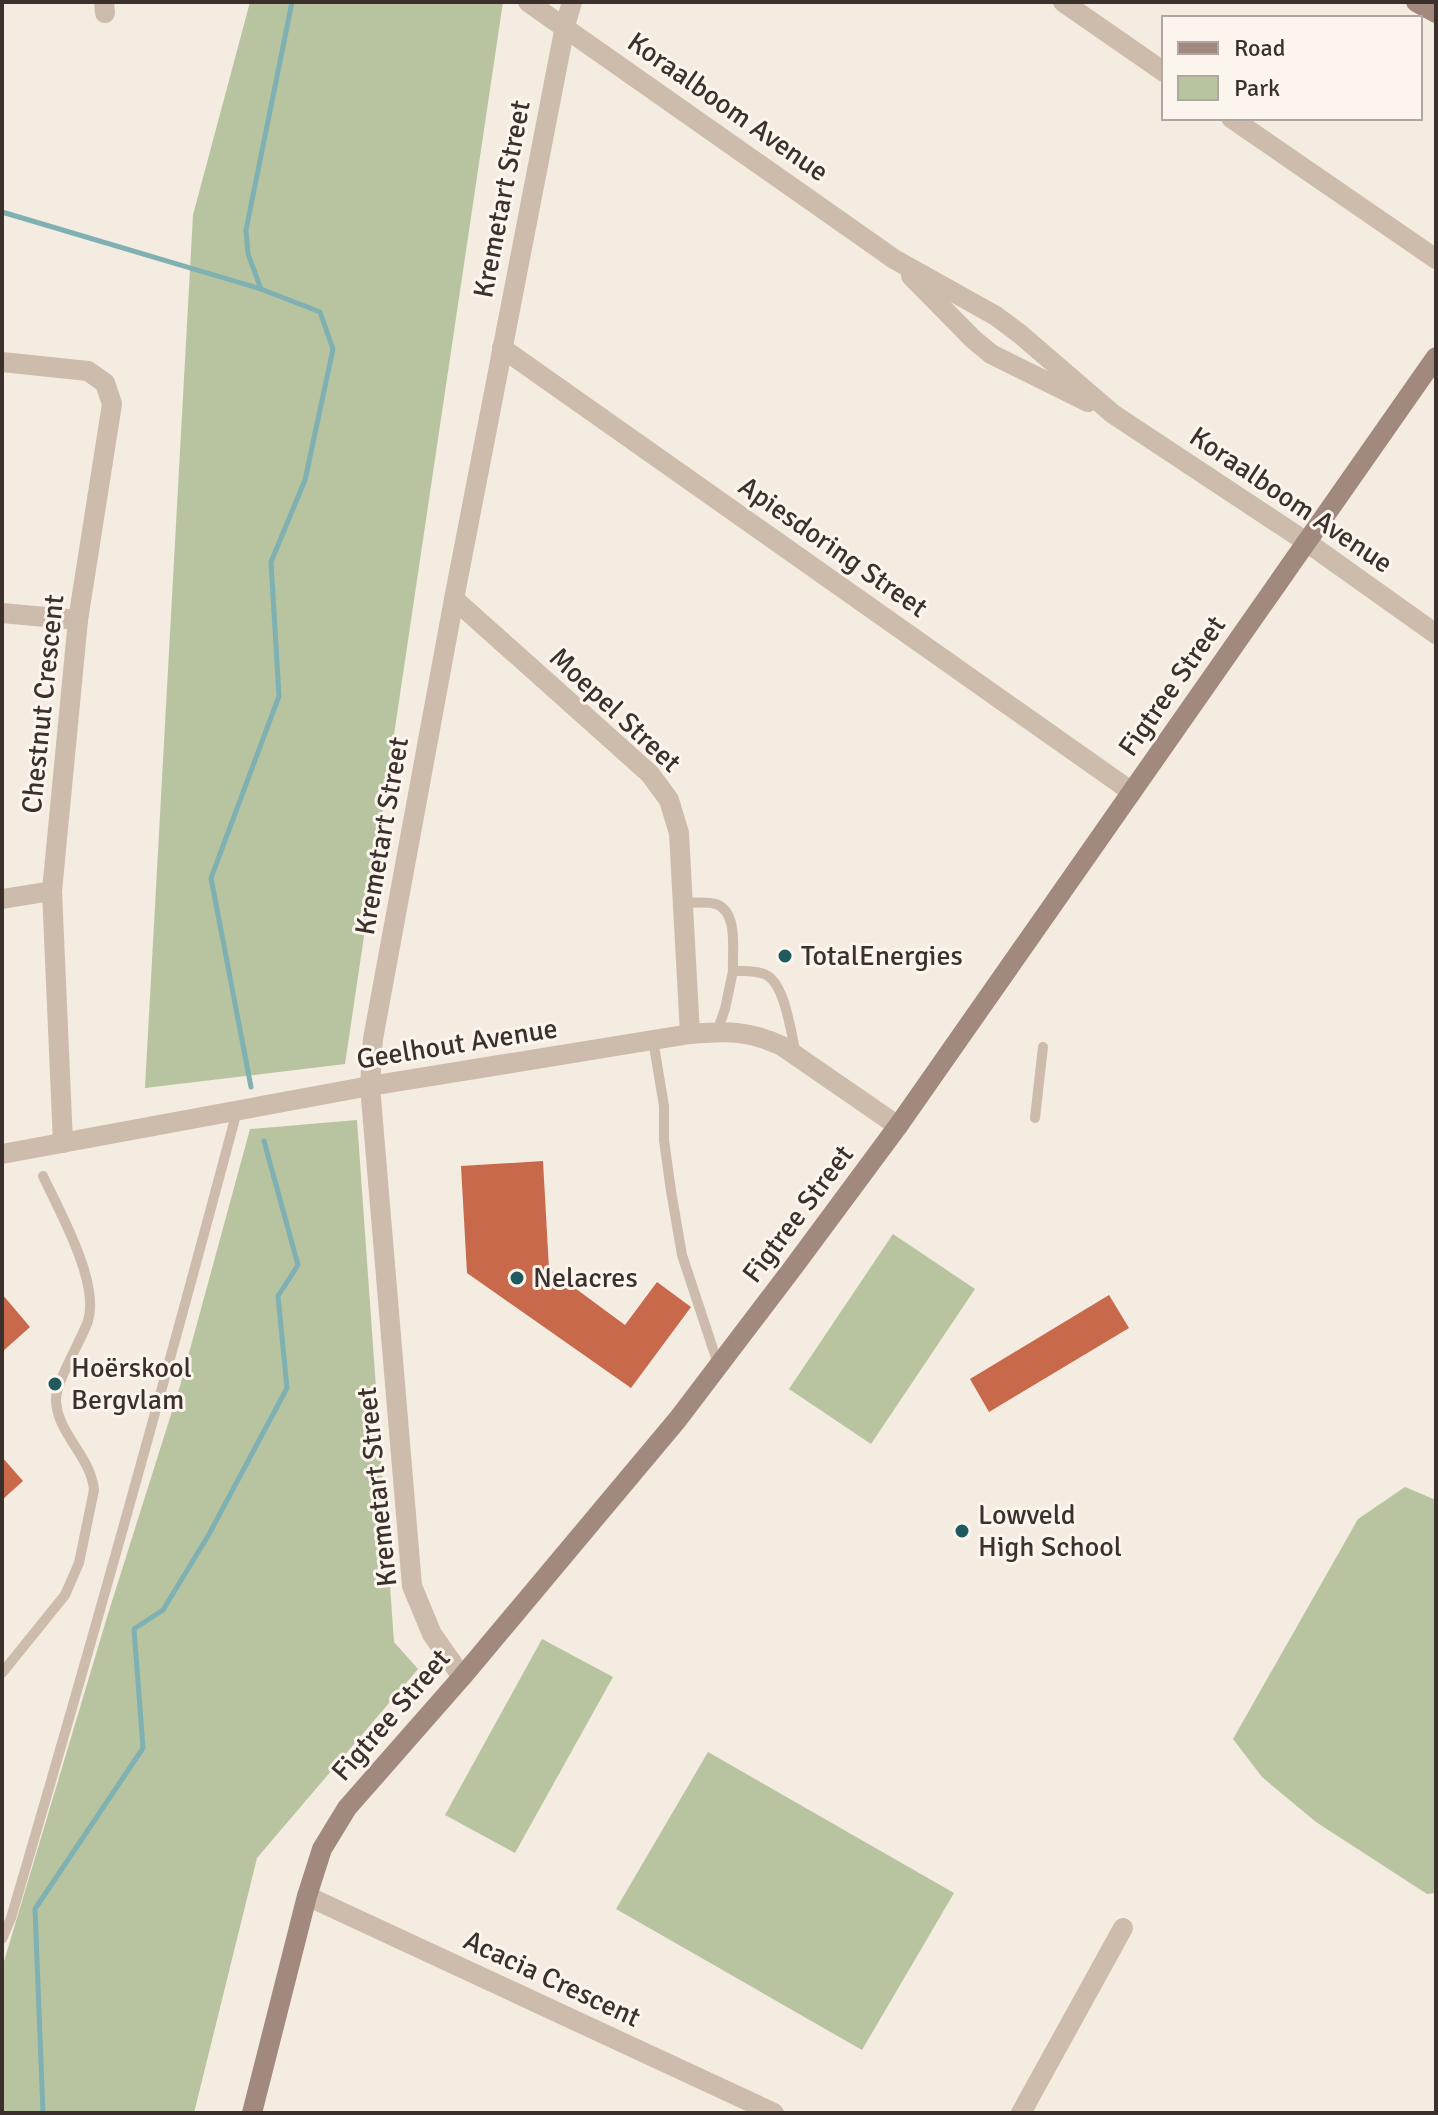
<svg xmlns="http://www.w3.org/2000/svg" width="1438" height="2115" viewBox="0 0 1438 2115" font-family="Signika,sans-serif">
  <rect width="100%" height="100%" fill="#f4ebe1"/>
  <g fill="#b8c4a0">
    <polygon points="250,2 503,2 345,1064 145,1088 193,215"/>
    <polygon points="357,1120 394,1642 418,1669 257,1858 194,2113 2,2113 2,1968 108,1614 180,1386 250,1129"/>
    <polygon points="893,1234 975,1289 871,1444 789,1389"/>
    <polygon points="1405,1487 1436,1500 1436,1893 1427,1894 1316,1822 1262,1777 1233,1739 1358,1519"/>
    <polygon points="542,1639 613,1677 515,1853 445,1815"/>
    <polygon points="708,1752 954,1893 862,2050 616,1909"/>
  </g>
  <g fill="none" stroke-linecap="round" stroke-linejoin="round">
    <g stroke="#7fb0b2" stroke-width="5">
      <polyline points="2,212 261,289"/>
      <polyline points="251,1087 211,878 279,696 271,562 305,480 333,349 320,312 261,289 248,254 246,230 292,2"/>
      <polyline points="43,2113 35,1909 143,1748 134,1629 163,1610 208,1536 287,1388 278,1296 298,1265 264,1141"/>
    </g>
  </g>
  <g fill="#c8694b">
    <polygon points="543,1161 549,1269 625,1325 657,1282 691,1307 631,1388 467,1273 461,1166"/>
    <polygon points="2,1294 30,1327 2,1352"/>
    <polygon points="1109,1295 1129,1328 989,1412 970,1379"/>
    <polygon points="2,1457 23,1481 2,1500"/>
  </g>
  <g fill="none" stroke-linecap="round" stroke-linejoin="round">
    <g stroke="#cdbbac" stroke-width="10">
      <path d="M682,903C692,903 706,901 716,904C739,912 732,952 733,971"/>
      <path d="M717,1032L725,1009L733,971C742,971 755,970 764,974C785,981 791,1034 796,1054"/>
      <polyline points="653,1040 664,1106 664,1140 671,1191 682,1255 718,1364"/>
      <polyline points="1035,1118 1043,1047"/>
      <path d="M2,1673L65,1595L79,1563L94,1490C91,1456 57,1434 56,1400C56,1381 81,1341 88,1321C100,1282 59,1211 43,1176"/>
      <path d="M2,1939L11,1918C90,1650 165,1381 237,1111"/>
    </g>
    <g stroke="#cdbbac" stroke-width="20">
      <polyline points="104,2 105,13"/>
      <polyline points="528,2 894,259 996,316 1020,334 1113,414 1308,543 1436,634"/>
      <polyline points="1063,2 1164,72"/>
      <polyline points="1231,118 1436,259"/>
      <polyline points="911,276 973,339 991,354 1088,402"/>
      <polyline points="502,348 1132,792"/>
      <polyline points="2,362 88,371 105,383 112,404 78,620 52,891 63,1143"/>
      <polyline points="454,599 650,774 669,800 679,833 690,1034"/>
      <polyline points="2,613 78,620"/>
      <polyline points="2,899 52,891"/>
      <path d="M2,1154L370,1086L690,1034C726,1031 748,1030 782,1046L898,1126"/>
      <polyline points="462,1677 432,1634 412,1586 370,1086 373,1039 454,599 565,26 572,2"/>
      <polyline points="307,1896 774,2113"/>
      <polyline points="1021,2113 1123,1928"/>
    </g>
    <g stroke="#a18a7d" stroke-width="20">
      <polyline points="1416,2 1436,13"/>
      <polyline points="252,2113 307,1896 322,1849 347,1808 462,1677 678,1419 792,1269 898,1126 1436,357"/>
    </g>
  </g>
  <g fill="#1f5a5e" stroke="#fbf5ee" stroke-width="3">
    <circle cx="785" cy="956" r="8"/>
    <circle cx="517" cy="1278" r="8"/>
    <circle cx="55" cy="1384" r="8"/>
    <circle cx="962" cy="1531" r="8"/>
  </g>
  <g text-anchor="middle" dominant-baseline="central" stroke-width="6" stroke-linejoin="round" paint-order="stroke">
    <g font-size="28" fill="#3b302b" stroke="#fbf5ee">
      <text transform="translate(728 107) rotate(35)">Koraalboom Avenue</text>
      <text transform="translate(502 199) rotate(-79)">Kremetart Street</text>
      <text transform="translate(1291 500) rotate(34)">Koraalboom Avenue</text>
      <text transform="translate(833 547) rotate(35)">Apiesdoring Street</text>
      <text transform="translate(1172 686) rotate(-55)">Figtree Street</text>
      <text transform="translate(43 704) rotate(-84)">Chestnut Crescent</text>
      <text transform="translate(615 710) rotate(43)">Moepel Street</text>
      <text transform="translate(382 836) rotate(-80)">Kremetart Street</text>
      <text transform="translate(457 1044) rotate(-9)">Geelhout Avenue</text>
      <text transform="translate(798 1214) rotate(-53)">Figtree Street</text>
      <text transform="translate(377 1487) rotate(-96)">Kremetart Street</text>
      <text transform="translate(391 1715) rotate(-49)">Figtree Street</text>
      <text transform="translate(552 1979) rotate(25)">Acacia Crescent</text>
    </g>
    <g font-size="28" fill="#3b302b" stroke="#fbf5ee" text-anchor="start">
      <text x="801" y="956">TotalEnergies</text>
      <text x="533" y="1278">Nelacres</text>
      <text x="71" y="1368">Hoërskool<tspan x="71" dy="32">Bergvlam</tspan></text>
      <text x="978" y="1515">Lowveld<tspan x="978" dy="32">High School</tspan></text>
    </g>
  </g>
  <rect width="1438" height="2115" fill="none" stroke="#3b302b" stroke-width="8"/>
  <rect x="1162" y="16" width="260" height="104" fill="#fbf5ee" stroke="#aea6a0" stroke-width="2"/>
  <rect x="1178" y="42" width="40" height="12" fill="#a18a7d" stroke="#aea6a0" stroke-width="2"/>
  <text x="1234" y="56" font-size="24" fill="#3b302b">Road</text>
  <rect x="1178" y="76" width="40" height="24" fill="#b8c4a0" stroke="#aea6a0" stroke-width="2"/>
  <text x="1234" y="96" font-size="24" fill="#3b302b">Park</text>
</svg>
